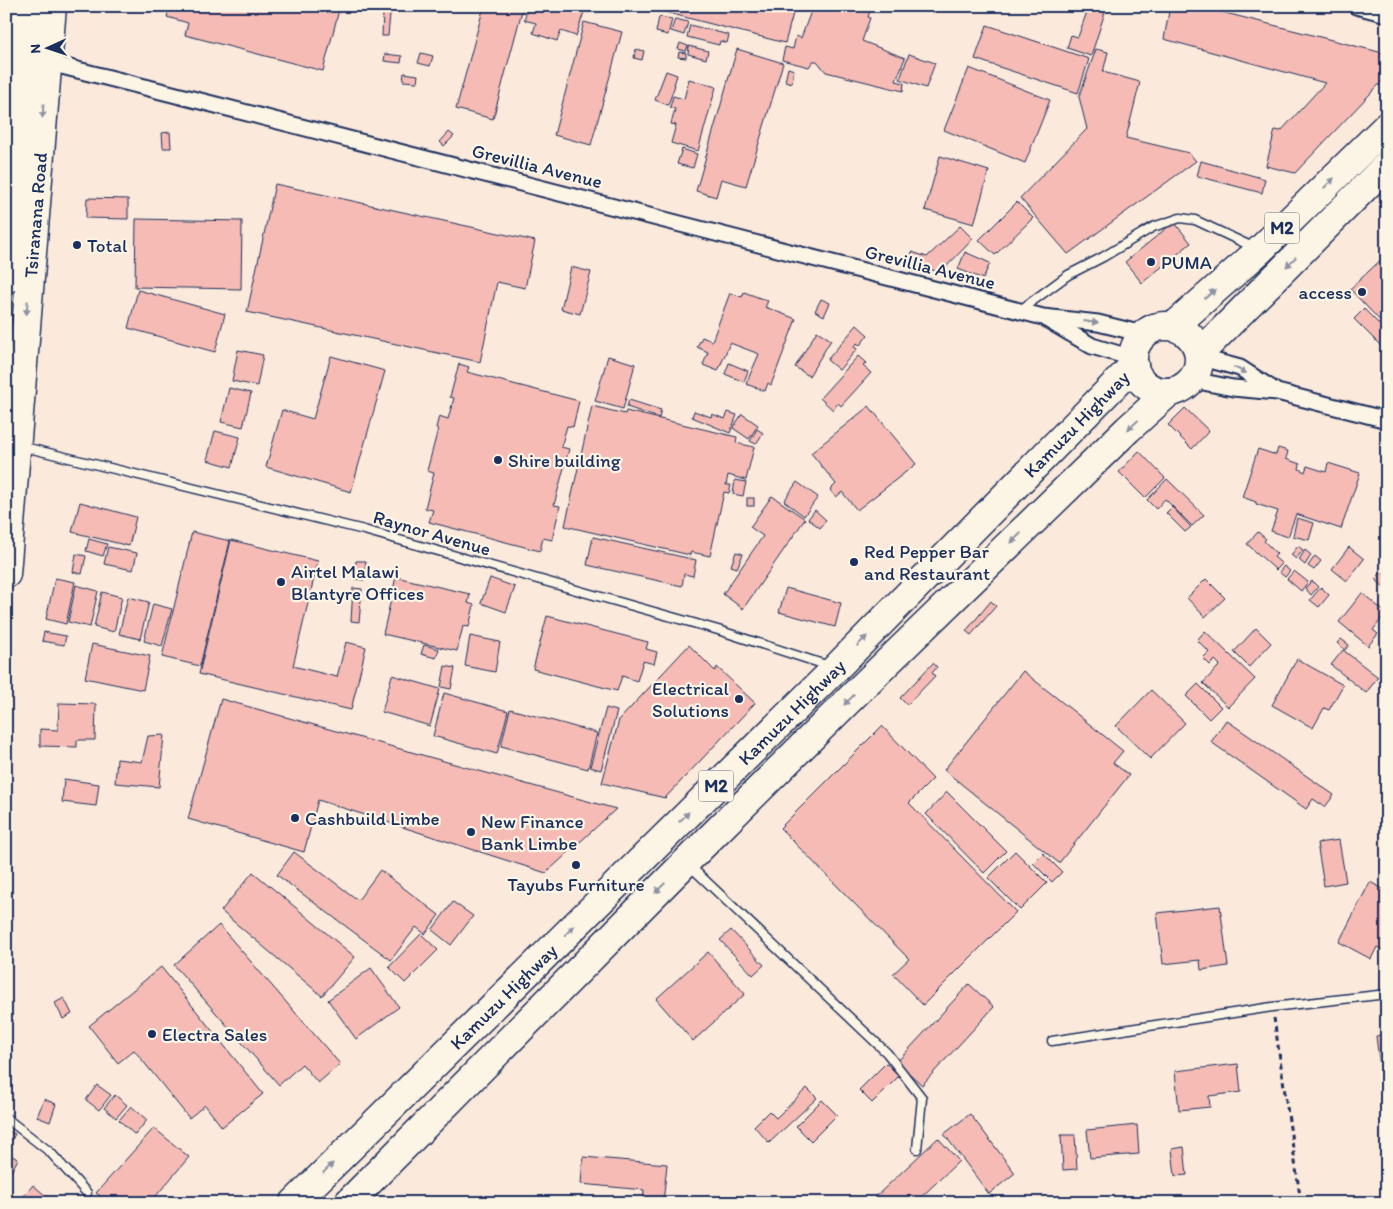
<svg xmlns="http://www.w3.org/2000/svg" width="1393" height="1209" viewBox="0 0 1393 1209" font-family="Itim,sans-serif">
  <rect width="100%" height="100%" fill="#fbe9db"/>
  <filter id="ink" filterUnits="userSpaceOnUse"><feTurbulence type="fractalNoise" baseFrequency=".02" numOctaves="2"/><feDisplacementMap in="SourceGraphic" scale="10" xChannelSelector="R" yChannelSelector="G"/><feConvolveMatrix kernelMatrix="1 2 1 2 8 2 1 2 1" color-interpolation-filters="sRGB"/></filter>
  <g filter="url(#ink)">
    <g fill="#f6bbb4" stroke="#1b2f5e">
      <polygon points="170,6 340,6 323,71 185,35 188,23 167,17"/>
      <polygon points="484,6 523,7 493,119 456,109"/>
      <polygon points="528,6 565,6 584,12 576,36 561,31 557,41 533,33 536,23 524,20"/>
      <polygon points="654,6 795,6 785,43 653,9"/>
      <polygon points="813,6 841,6 845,8 846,6 867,6 871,8 868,17 870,18 862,41 905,58 896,81 904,83 903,91 826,72 817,61 813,61 809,67 782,60 785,47 793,49 796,36 801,38"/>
      <polygon points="1089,6 1107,6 1091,56 1067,48 1071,35 1078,37"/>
      <polygon points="1170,6 1198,6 1387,54 1387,76 1295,173 1266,166 1275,130 1281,131 1325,83 1164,39"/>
      <polygon points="383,13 390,14 388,36 382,36"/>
      <polygon points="659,17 672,19 668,35 656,32"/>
      <polygon points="675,19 688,22 684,35 671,31"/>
      <polygon points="584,22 622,32 591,145 554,135"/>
      <polygon points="690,25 729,35 727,43 720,41 719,45 687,37"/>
      <polygon points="987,25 1089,59 1078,93 975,59"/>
      <polygon points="680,43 688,46 686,51 678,49"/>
      <polygon points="689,46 708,51 706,59 688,54"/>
      <polygon points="636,49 644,51 642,60 634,58"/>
      <polygon points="737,49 783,63 746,186 721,179 716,197 696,191"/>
      <polygon points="1096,49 1108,52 1103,72 1140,82 1126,138 1189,153 1196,161 1068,254 1020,198 1087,129 1079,97"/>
      <polygon points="679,52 686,53 686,58 678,57"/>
      <polygon points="421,53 433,56 430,66 418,63"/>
      <polygon points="385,54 402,56 401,63 384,61"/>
      <polygon points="909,54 935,63 926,88 900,79"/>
      <polygon points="788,68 794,70 792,83 785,81"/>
      <polygon points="969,68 1050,100 1025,163 944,130"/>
      <polygon points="666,71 677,75 674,85 675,85 668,105 655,100"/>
      <polygon points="404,73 418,75 417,82 403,81"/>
      <polygon points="689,79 716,87 698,151 671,143 676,125 671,124 675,109 670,107 673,96 684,99"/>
      <polygon points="170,132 171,148 163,148 162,133"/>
      <polygon points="449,132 454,136 444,146 440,142"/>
      <polygon points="682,149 697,154 693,168 677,164"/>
      <polygon points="940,156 989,171 974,224 925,210"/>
      <polygon points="1201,161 1265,179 1262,193 1197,176"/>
      <polygon points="275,184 535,241 525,288 497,282 480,362 247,312"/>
      <polygon points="87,198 128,199 128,219 86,218"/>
      <polygon points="1017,202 1033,218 995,255 979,240"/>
      <polygon points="136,219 242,221 241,289 135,287"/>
      <polygon points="1174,222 1191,243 1142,283 1125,262"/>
      <polygon points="960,226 973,239 942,271 936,271 909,263 912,252 927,257"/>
      <polygon points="965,252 990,263 983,279 958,269"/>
      <polygon points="1387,254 1387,328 1350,289"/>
      <polygon points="571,267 591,272 580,314 561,309"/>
      <polygon points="138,290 225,314 215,352 128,328"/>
      <polygon points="744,292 768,301 765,307 796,319 771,385 768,383 765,391 746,384 759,354 730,343 718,371 703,365 708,352 697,347 702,337 712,341 730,293 742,297"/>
      <polygon points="821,299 830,303 824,316 815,311"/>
      <polygon points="1364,309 1387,332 1387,352 1354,319"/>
      <polygon points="857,325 868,335 860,345 857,343 854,347 857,349 839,370 827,360"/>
      <polygon points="817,331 831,340 809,376 795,367"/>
      <polygon points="238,350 263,355 257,386 232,381"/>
      <polygon points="331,356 385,371 351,492 266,467 282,410 313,419"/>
      <polygon points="608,356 635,364 623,409 595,401"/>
      <polygon points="858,356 866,363 863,366 871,373 841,406 838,403 833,410 820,398"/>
      <polygon points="729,363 748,371 744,382 725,374"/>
      <polygon points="459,364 469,367 467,372 579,401 573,427 567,426 561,447 569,449 554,505 560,506 552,540 543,538 540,551 429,522 433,510 425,508 434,473 427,471 438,429 436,428 439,416 448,419 454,398 450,397"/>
      <polygon points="229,388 251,393 243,427 221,422"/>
      <polygon points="629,400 661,410 659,418 627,407"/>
      <polygon points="592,406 625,414 626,411 737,437 736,443 754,447 746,480 728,475 726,485 731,485 729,493 724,492 710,556 691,552 690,555 565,526"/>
      <polygon points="869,406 916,464 857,510 842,492 836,497 830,490 836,484 811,453"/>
      <polygon points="1185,408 1209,431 1192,449 1168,425"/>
      <polygon points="694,411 711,417 712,414 725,419 728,412 737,415 730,433 692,417"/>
      <polygon points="742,414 758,425 749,439 733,428"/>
      <polygon points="757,429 763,433 756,444 750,441"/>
      <polygon points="215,431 240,437 232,467 207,460"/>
      <polygon points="1278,448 1288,451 1286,459 1300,464 1299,469 1305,472 1307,466 1326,472 1328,463 1360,473 1341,529 1296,514 1288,537 1271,531 1278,511 1256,504 1256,502 1242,497 1258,449 1276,455"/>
      <polygon points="1139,451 1165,478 1145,498 1119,472"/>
      <polygon points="1167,479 1204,515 1192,526 1165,499 1156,509 1147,500"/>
      <polygon points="735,480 746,482 743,496 733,494"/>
      <polygon points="797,482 818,497 804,516 784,501"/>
      <polygon points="772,496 805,519 743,609 723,594 763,536 750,527"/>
      <rect x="747" y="498" width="7" height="8"/>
      <polygon points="80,502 136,517 129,546 72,532"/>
      <polygon points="1172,507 1191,527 1185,532 1166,513"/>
      <polygon points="815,510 826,520 820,528 808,519"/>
      <polygon points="1297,518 1314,523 1309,540 1293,536"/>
      <polygon points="192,532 230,541 200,666 162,657"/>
      <polygon points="1258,532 1266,539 1264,541 1277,554 1274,557 1282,564 1276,570 1247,544"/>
      <polygon points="593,537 696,560 693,576 684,574 682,586 587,565"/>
      <polygon points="89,539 107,544 103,556 86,551"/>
      <polygon points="231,540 318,561 293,666 337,677 346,642 366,647 351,710 199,674"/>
      <polygon points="1298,546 1303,550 1296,559 1291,555"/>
      <polygon points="108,547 137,553 133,570 104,564"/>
      <polygon points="1349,547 1364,559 1347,581 1332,569"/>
      <polygon points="1305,550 1311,555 1305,565 1299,560"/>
      <polygon points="736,552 743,554 737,568 731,566"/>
      <polygon points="76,554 86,556 82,574 73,572"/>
      <polygon points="1315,556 1321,561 1314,570 1308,566"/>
      <polygon points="356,561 366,561 364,580 354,579"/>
      <polygon points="1284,566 1290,571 1285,577 1279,572"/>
      <polygon points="1294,571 1308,582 1301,591 1287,579"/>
      <polygon points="1382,572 1387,577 1387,590 1375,579"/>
      <polygon points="396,577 470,594 468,603 474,605 469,627 463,626 457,651 383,634"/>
      <polygon points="55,578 75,582 66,624 46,619"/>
      <polygon points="490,578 515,587 506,612 481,603"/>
      <polygon points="1206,579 1225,598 1205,617 1187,598"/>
      <polygon points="1312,581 1318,587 1311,595 1305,588"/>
      <polygon points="76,585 98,591 90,627 68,622"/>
      <polygon points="1321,587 1329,595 1319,607 1310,600"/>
      <polygon points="353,588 362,589 359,622 351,621"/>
      <polygon points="786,588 841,603 835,627 779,612"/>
      <polygon points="102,592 122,597 114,632 94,627"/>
      <polygon points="1362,593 1386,613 1373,630 1378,634 1368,646 1339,622"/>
      <polygon points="128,597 149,602 140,639 119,634"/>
      <polygon points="991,601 996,606 971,635 966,631"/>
      <polygon points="153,604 172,609 162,646 144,641"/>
      <polygon points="547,616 648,642 646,649 657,652 654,664 643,661 637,681 622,676 617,691 533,669"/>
      <polygon points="1256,628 1271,643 1249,667 1234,652"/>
      <polygon points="1205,631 1255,679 1228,707 1203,683 1220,665 1215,660 1210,665 1203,658 1209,652 1197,640"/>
      <polygon points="44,632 66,636 64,645 42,641"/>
      <polygon points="470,636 500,642 495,672 465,666"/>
      <polygon points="1341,639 1349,645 1345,650 1337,643"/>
      <polygon points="92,644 150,656 143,690 85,678"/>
      <polygon points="424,645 439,649 436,658 421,654"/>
      <polygon points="689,645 715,671 717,667 755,703 665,798 602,783 619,720"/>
      <polygon points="1343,650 1378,677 1366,693 1331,665"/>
      <polygon points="1297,659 1343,685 1329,710 1324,708 1313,728 1272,705"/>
      <polygon points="933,663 937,667 932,673 935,676 907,705 900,698"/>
      <polygon points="445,666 455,668 451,689 441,687"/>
      <polygon points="1023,671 1123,751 1113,763 1129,775 1059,863 944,770"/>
      <polygon points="392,675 440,689 430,726 382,712"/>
      <polygon points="1198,684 1221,707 1209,719 1186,696"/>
      <polygon points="1151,690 1185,723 1150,759 1116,726"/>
      <polygon points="444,693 508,711 497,754 433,736"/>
      <polygon points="221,699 616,809 546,873 318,800 304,852 188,819"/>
      <polygon points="59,703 96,704 95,740 77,740 77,747 40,746 40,729 58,730"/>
      <polygon points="606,708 617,711 601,770 590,767"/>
      <polygon points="510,709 597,733 588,769 501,746"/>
      <polygon points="1226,720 1334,795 1325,807 1313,799 1306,809 1211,742"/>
      <polygon points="882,726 933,779 909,803 1016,912 923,1005 893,974 909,959 780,828"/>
      <polygon points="164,735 159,787 115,783 117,759 142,762 148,736"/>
      <polygon points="64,779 99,784 96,806 62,802"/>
      <polygon points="947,792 1006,851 984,873 926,814"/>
      <polygon points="1339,840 1346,882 1324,886 1317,843"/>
      <polygon points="1015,851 1047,883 1020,910 988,878"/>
      <polygon points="294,852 358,900 380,870 439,915 425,934 416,927 391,960 277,875"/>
      <polygon points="1043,853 1062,872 1052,882 1033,863"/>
      <polygon points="253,872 355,957 322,996 221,911"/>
      <polygon points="1370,882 1387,891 1387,952 1377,947 1371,959 1339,942"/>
      <polygon points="453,902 473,916 451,945 432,930"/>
      <polygon points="1220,906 1228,966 1201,970 1200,960 1163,964 1157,913"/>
      <polygon points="219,925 340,1064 318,1083 302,1064 279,1085 174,965"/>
      <polygon points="731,930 764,965 753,975 720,940"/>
      <polygon points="421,934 438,950 405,983 389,967"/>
      <polygon points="708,952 745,994 693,1041 656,999"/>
      <polygon points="161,967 263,1094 222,1127 205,1105 189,1118 134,1050 118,1063 89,1026"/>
      <polygon points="371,968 399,1007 356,1039 328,1000"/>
      <polygon points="969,984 994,1007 922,1085 897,1062"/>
      <polygon points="64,998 72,1014 63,1019 55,1003"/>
      <polygon points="1387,1034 1387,1070 1386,1067 1380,1068 1376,1036"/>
      <polygon points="886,1063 899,1076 872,1103 859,1090"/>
      <polygon points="1238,1064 1241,1092 1209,1096 1210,1107 1179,1110 1175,1071"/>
      <polygon points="97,1085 111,1095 99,1110 86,1100"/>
      <polygon points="807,1088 817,1098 769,1143 754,1126 769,1111 776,1118"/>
      <polygon points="115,1095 127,1105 116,1118 104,1108"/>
      <polygon points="44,1099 56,1104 50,1122 37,1117"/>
      <polygon points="822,1100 837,1115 811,1141 796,1126"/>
      <polygon points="131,1106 147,1120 135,1135 119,1120"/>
      <polygon points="970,1114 1015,1173 989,1194 944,1134"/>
      <polygon points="1137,1125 1139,1154 1090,1158 1087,1130"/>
      <polygon points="154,1128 189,1157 150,1203 110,1203 96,1193"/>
      <polygon points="6,1130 15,1134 6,1150"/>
      <polygon points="1061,1135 1075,1135 1077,1169 1063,1170"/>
      <polygon points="938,1138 959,1161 915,1203 871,1203 870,1202"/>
      <polygon points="1184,1147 1187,1175 1175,1176 1172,1149"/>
      <polygon points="6,1153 18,1159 6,1181"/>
      <polygon points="583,1157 667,1164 663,1203 643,1203 644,1190 581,1184"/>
      <polygon points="33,1185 54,1203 18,1203"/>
    </g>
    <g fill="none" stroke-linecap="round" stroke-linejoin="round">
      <g stroke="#1b2f5e" stroke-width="11">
        <g id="lane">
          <polyline points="1019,311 1068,275 1103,257 1153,227 1180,218 1195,220 1255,248"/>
          <polyline points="20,446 364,530 718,630 829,666"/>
          <polyline points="689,865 887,1053 922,1098 917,1149"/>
          <polyline points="1052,1041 1272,1007 1387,994"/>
          <polyline points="6,1118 50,1152 87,1193"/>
        </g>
      </g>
      <g stroke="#1b2f5e" stroke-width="19">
        <g id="street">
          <polyline points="1356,6 1387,14"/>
          <polyline points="6,12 30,18"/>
          <polyline points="42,61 216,105 1043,317 1098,323 1143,334"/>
          <polyline points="1048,320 1092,346 1132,358"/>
          <polyline points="1199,357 1240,368 1274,390"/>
          <polyline points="1193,380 1233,388 1277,392 1387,420"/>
        </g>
      </g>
      <g stroke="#1b2f5e" stroke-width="31">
        <g id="highway">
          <polyline points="6,279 26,6"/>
          <circle cx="1166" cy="359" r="33"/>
          <polyline points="1174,326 1260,250 1387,126"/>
          <polyline points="1199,354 1387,165"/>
          <path id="s1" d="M6,574L52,6"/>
          <path id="s2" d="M294,1203L836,668L1134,365"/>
          <polyline points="348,1203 686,862 863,686 1128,429 1169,392"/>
        </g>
      </g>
      <polyline stroke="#1b2f5e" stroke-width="3" stroke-dasharray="5 4" stroke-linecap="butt" points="1274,1018 1301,1203"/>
      <use href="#lane" stroke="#fcf5e5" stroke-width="8"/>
      <use href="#street" stroke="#fcf5e5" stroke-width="15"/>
      <use href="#highway" stroke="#fcf5e5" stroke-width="28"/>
    </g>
    <defs><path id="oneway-solid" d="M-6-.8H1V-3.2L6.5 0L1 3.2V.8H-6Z" transform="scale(1.25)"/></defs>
    <g fill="#8c92a2">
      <use href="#oneway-solid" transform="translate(43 111) rotate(95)"/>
      <use href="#oneway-solid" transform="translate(1329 183) rotate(-44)"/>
      <use href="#oneway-solid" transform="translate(1291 262) rotate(135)"/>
      <use href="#oneway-solid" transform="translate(1210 294) rotate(-41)"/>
      <use href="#oneway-solid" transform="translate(27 308) rotate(95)"/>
      <use href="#oneway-solid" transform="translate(1091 322) rotate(7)"/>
      <use href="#oneway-solid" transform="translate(1240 370) rotate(25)"/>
      <use href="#oneway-solid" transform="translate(1133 425) rotate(138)"/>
      <use href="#oneway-solid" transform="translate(1016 538) rotate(136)"/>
      <use href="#oneway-solid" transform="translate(862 641) rotate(-45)"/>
      <use href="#oneway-solid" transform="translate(849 700) rotate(135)"/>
      <use href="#oneway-solid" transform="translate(684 817) rotate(-45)"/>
      <use href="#oneway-solid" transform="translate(660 888) rotate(135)"/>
      <use href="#oneway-solid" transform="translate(569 931) rotate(-45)"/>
      <use href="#oneway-solid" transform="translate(328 1168) rotate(-45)"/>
    </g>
  </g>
  <g fill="#1b2f5e" stroke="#fcf5e5" stroke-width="2">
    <circle cx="77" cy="245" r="5"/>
    <circle cx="1151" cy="262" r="5"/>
    <circle cx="1362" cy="292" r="5"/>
    <circle cx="498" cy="460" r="5"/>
    <circle cx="854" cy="562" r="5"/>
    <circle cx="281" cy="582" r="5"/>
    <circle cx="739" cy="699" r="5"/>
    <circle cx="295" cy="818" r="5"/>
    <circle cx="471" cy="832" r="5"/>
    <circle cx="576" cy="865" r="5"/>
    <circle cx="152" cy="1034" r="5"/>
  </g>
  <g text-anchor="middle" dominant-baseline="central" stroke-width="4.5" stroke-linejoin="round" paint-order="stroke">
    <g fill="#fcf5e5" stroke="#5e6a86" stroke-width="1">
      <rect x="1264.5" y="212.5" width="35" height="31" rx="4"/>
      <rect x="698.5" y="770.5" width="35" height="31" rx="4"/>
    </g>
    <g font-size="18" font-weight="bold" fill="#1b2f5e">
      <text x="1282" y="228">M2</text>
      <text x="716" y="786">M2</text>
    </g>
    <g font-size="19" fill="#1b2f5e" stroke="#fcf5e5">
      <text transform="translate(537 166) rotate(14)">Grevillia Avenue</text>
      <text stroke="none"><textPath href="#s1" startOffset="360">Tsiranana Road</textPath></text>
      <text transform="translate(930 267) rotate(14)">Grevillia Avenue</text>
      <text stroke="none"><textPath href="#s2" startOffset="1104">Kamuzu Highway</textPath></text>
      <text transform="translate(432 533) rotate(16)">Raynor Avenue</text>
      <text stroke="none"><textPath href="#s2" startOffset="699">Kamuzu Highway</textPath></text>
      <text stroke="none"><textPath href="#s2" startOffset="294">Kamuzu Highway</textPath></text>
    </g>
    <g font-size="19" fill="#1b2f5e" stroke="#fcf5e5" text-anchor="start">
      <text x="87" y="245">Total</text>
      <text x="1161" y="262">PUMA</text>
      <text x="1352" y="292" text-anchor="end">access</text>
      <text x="508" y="460">Shire building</text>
      <text x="864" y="551">Red Pepper Bar<tspan x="864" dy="22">and Restaurant</tspan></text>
      <text x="291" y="571">Airtel Malawi<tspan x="291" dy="22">Blantyre Offices</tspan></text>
      <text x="729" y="688" text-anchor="end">Electrical<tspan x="729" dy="22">Solutions</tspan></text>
      <text x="305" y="818">Cashbuild Limbe</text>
      <text x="481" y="821">New Finance<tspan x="481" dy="22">Bank Limbe</tspan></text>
      <text x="576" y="884" text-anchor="middle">Tayubs Furniture</text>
      <text x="162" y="1034">Electra Sales</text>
    </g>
  </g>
  <rect width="1393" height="1209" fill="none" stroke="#fcf5e5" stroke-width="25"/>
  <rect x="12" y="12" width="1368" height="1184" fill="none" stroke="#1b2f5e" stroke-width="2" filter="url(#ink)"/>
  <g transform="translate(48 48) rotate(267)" stroke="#fcf5e5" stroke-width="4" paint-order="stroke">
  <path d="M0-4L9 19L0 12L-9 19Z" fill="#1b2f5e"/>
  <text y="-8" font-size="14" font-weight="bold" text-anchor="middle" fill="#1b2f5e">N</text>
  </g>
</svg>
